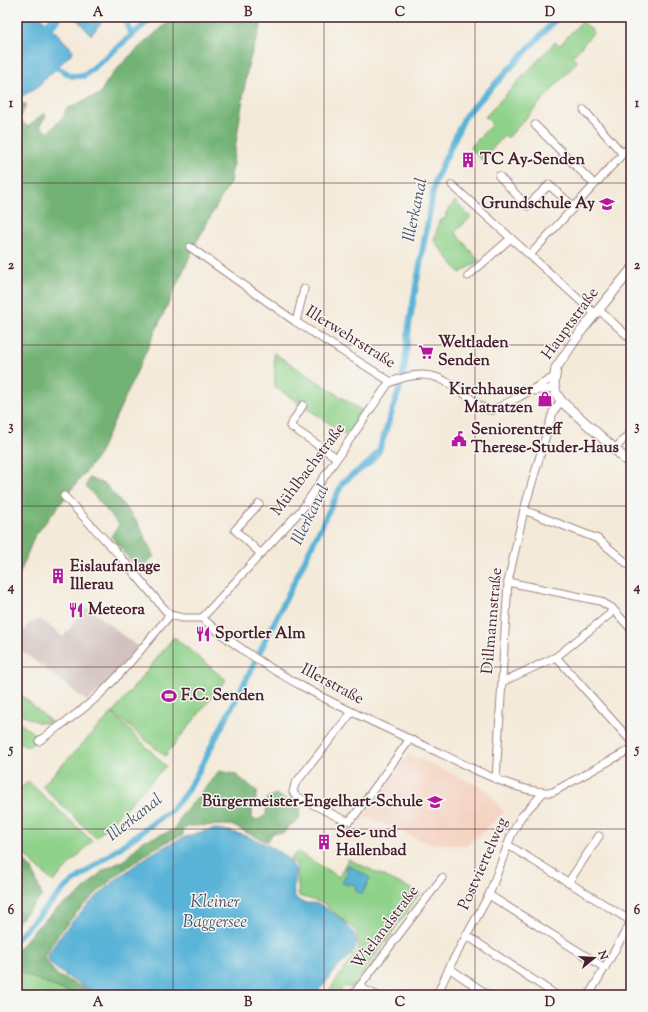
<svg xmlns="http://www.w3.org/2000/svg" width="648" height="1012" viewBox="0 0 648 1012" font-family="'Sorts Mill Goudy',serif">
  <rect width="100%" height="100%" fill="#f6f6f2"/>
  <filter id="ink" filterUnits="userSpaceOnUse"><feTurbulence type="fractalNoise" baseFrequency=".025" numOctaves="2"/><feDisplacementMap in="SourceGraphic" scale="8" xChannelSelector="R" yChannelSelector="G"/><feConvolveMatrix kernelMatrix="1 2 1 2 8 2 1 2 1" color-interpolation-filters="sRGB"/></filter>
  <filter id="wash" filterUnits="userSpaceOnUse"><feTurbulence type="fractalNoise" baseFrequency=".012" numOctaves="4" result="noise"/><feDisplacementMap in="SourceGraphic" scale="16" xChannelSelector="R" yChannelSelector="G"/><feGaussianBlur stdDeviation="0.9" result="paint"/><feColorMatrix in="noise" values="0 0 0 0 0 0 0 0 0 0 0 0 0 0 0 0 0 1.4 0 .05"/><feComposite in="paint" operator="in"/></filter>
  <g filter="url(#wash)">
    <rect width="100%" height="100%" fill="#f4ead9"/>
    <polygon fill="#f5d3c2" points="409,754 489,791 504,813 467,846 428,843 364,816"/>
    <polygon fill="#d1c0bd" points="87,607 138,647 107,683 87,701 17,647 17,642 28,624 41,619 63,637"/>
    <g fill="#8ed189" stroke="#6c785a">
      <polygon points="582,21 594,32 572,57 577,62 508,138 505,135 482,160 470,148 492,124 485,117 555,42 560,45"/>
      <polygon points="455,201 471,217 455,232 479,261 460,273 434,241 439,221 446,218 446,213"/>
      <polygon points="274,353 364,412 348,436 275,387"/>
      <polygon points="174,637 226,680 165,756 113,713"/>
      <path d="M17,691L52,723C39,725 27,718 17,711Z"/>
      <polygon points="112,713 166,766 96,838 42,786"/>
      <polygon points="17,721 40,738 28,747 21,743 17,747"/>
      <polygon points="28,781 92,841 53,882 17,848 17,792"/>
      <polygon points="298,852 339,877 348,859 420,893 352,988 344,986 338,995 326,995 359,948 356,931 323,903 299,896 296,864 289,859"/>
      <polygon points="17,971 75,995 17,995"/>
    </g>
    <g fill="#72b375" stroke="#5e6950">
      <path d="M174,17H264L248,65L230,182L196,243L98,456L34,537L17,581V102L26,104L20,119L28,127L44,113L46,117L40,125L47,133L65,115V110L89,98L100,95C108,70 153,36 174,17Z"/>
      <polygon points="89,478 106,485 121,502 138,523 154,556 139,571 111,536 119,525 86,486"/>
      <path d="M219,771L235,774L258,792L252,810V819L258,820L266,815L267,798L276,794L301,808L299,820L289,826L284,833H273L267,842L231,825L188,826L183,830V835C139,850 63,916 44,958L57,975L98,995H75L17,971V950L39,925L59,907L76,897L102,871L124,860L143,841L174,830L182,815Z"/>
      <polygon points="17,853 32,869 42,896 17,923 17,890 25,882 17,874"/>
    </g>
    <g fill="#5ab4d8" stroke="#526a82">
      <polygon points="17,17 41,17 74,51 36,88 17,99"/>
      <polygon points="75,17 106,17 91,35"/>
      <path d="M214,829C233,829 290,849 295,870C298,880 289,891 297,899C304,906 312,901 320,905C332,911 363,932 355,949C351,958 340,964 334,971C328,978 324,986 317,992L314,995C262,995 211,995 160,995C146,995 114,998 102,995C92,992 50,969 48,959C47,948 79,914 87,906C123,872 164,838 214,829Z"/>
      <polygon points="348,865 370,878 362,894 356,891 355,885 350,883 348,885 342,883 348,871 346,869"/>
    </g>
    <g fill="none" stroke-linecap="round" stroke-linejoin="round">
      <g stroke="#5ab4d8" stroke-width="6">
        <polyline points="126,21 132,35"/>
        <polyline points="50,68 58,68 72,76 84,76 153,17"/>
        <polyline points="17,938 66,887 171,810 184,795 195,778 251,670 343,482 369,463 379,451 400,387 405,364 409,325 435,181 465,116 558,17"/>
      </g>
      <polyline stroke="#5ab4d8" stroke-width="11" points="17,58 57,17"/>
    </g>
  </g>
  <g filter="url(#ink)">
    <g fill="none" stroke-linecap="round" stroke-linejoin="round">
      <g stroke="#9f8482" stroke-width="9">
        <g id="minor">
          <polyline points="584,110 622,153"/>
          <polyline points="535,125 594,184"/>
          <polyline points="499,176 527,206 549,185 574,207"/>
          <polyline points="452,185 594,313"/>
          <path d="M190,247L296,322L391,382C427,367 443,377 471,399C478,405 484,410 493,410L519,397L554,377"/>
          <polyline points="530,255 631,145"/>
          <polyline points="468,276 511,238"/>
          <polyline points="598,309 631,339"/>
          <polyline points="296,322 304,289"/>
          <polyline points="533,391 554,388"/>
          <polyline points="303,405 290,426 337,458"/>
          <polyline points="615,449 631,431"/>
          <path d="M64,496L120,556L166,611L170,615L183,618H202C272,679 360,716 442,754C472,768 521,795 553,792L631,749"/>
          <polyline points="259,504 235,530 260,553"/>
          <polyline points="524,510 598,539 629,565"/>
          <polyline points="508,582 600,601 612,608 631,629"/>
          <polyline points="202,618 302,509 388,384 391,382"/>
          <polyline points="556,657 631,741"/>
          <polyline points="502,682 556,657 610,614 612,608"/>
          <polyline points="352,712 295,784 293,792 296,796 342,819 349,821 355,815 410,739"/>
          <path d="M39,741C59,726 80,713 98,696C125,671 147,642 170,615"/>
          <polyline points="496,779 508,582 524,510 544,442 553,412 561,401"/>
          <polyline points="508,845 631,921"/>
          <polyline points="568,883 599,836"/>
          <polyline points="489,895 605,968"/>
          <polyline points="466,935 556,995"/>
          <polyline points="449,968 488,995"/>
          <polyline points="359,987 376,995"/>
          <polyline points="353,995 442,878"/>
          <polyline points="437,995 452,962 489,895 511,836 521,817 543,793"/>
          <polyline points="589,995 631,922"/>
        </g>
      </g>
      <g stroke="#9f8482" stroke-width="11">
        <polyline id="major" points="631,270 582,330 556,368 554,384 556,393 561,401 615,449 631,465"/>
      </g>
      <use href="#minor" stroke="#fff" stroke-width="7"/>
      <use href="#major" stroke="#fff" stroke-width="9"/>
    </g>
  </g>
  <path fill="none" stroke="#4a1f2b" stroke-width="1" stroke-opacity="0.55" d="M173,17V995M324,17V995M475,17V995M17,183H631M17,345H631M17,506H631M17,667H631M17,829H631"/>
  <defs>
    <g id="building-bare" transform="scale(1.2)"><path d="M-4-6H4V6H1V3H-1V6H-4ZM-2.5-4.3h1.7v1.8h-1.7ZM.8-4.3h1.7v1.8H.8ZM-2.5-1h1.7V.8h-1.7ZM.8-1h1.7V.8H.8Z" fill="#b5179e" stroke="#f6f6f2" stroke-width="2.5" paint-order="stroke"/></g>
    <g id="school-bare" transform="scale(1.2)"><path d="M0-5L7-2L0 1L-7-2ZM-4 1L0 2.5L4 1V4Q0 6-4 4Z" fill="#b5179e" stroke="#f6f6f2" stroke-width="2.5" paint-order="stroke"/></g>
    <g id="supermarket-bare" transform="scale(1.2)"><path d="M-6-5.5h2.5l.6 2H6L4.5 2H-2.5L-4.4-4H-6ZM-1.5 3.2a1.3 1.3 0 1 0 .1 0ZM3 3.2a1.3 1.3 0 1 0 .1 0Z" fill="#b5179e" stroke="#f6f6f2" stroke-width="2.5" paint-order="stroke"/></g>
    <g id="shop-bare" transform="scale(1.2)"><path d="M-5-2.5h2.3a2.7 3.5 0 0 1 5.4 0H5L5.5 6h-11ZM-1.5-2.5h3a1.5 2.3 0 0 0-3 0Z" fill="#b5179e" stroke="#f6f6f2" stroke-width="2.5" paint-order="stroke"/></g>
    <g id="civic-bare" transform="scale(1.2)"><path d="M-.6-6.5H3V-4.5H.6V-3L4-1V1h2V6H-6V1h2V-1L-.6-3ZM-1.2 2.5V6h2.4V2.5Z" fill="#b5179e" stroke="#f6f6f2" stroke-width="2.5" paint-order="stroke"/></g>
    <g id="restaurant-bare" transform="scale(1.2)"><path d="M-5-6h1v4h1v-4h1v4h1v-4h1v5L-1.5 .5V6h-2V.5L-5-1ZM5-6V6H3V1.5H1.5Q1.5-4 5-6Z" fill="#b5179e" stroke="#f6f6f2" stroke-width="2.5" paint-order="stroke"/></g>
    <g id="stadium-bare" transform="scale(1.2)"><path d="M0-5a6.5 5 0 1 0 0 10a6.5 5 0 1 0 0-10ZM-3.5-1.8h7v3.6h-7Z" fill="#b5179e" stroke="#f6f6f2" stroke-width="2.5" paint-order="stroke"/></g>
  </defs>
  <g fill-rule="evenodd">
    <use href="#building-bare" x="468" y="160"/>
    <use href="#school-bare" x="607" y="204"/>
    <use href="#supermarket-bare" x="426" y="352"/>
    <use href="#shop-bare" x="545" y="399"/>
    <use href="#civic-bare" x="459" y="439"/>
    <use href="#building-bare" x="58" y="576"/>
    <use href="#restaurant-bare" x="76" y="610"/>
    <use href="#restaurant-bare" x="203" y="634"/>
    <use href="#stadium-bare" x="169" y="696"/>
    <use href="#school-bare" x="435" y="802"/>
    <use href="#building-bare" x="324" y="842"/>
  </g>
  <g text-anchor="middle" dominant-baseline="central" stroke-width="3" stroke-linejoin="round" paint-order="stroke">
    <g font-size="16" font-weight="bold" fill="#4a1f2b" stroke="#f6f6f2" text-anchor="start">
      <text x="480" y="160">TC Ay-Senden</text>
      <text x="595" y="204" text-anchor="end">Grundschule Ay</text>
      <text x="438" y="343">Weltladen<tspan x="438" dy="18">Senden</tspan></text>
      <text x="533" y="390" text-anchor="end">Kirchhauser<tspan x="533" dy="18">Matratzen</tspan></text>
      <text x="471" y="430">Seniorentreff<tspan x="471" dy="18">Therese-Studer-Haus</tspan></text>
      <text x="70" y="567">Eislaufanlage<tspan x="70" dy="18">Illerau</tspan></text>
      <text x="88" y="610">Meteora</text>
      <text x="215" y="634">Sportler Alm</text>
      <text x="181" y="696">F.C. Senden</text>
      <text x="423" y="802" text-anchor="end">Bürgermeister-Engelhart-Schule</text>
      <text x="336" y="833">See- und<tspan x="336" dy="18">Hallenbad</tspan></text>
    </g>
    <g font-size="16" fill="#4a1f2b" stroke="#f6f6f2">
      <text transform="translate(571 324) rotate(-54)">Hauptstraße</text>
      <text transform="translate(350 338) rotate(32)">Illerwehrstraße</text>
      <text transform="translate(309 470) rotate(-53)">Mühlbachstraße</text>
      <text transform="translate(493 621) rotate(-85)">Dillmannstraße</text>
      <text transform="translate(332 685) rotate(28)">Illerstraße</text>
      <text transform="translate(484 864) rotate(-66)">Postviertelweg</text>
      <text transform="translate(386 928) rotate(-53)">Wielandstraße</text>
    </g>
    <g font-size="17" font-style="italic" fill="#505368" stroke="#f6f6f2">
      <text transform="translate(416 210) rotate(-78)">Illerkanal</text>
      <text transform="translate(311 515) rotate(-64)">Illerkanal</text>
      <text transform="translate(135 818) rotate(-38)">Illerkanal</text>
      <text x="215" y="903">Kleiner<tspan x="215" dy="20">Baggersee</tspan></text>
    </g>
  </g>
  <rect width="648" height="1012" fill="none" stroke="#f6f6f2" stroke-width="44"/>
  <g transform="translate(594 958) rotate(72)" stroke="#f6f6f2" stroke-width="3" paint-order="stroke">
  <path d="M0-3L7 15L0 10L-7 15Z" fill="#4a1f2b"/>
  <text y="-6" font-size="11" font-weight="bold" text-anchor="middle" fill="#4a1f2b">N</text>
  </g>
  <rect x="22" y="22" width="604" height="968" fill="none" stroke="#4a1f2b" stroke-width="1.5"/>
  <g font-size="13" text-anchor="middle" font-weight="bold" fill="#4a1f2b">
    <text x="98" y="16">A</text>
    <text x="248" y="16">B</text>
    <text x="400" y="16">C</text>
    <text x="550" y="16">D</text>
    <text x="11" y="107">1</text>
    <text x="637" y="107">1</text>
    <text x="11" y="269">2</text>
    <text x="637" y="269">2</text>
    <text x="11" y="430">3</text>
    <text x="637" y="430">3</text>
    <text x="11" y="591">4</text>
    <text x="637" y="591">4</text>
    <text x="11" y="753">5</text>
    <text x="637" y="753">5</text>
    <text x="11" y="914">6</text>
    <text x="637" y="914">6</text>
    <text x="98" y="1006">A</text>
    <text x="248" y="1006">B</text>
    <text x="400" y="1006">C</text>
    <text x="550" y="1006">D</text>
  </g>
</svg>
